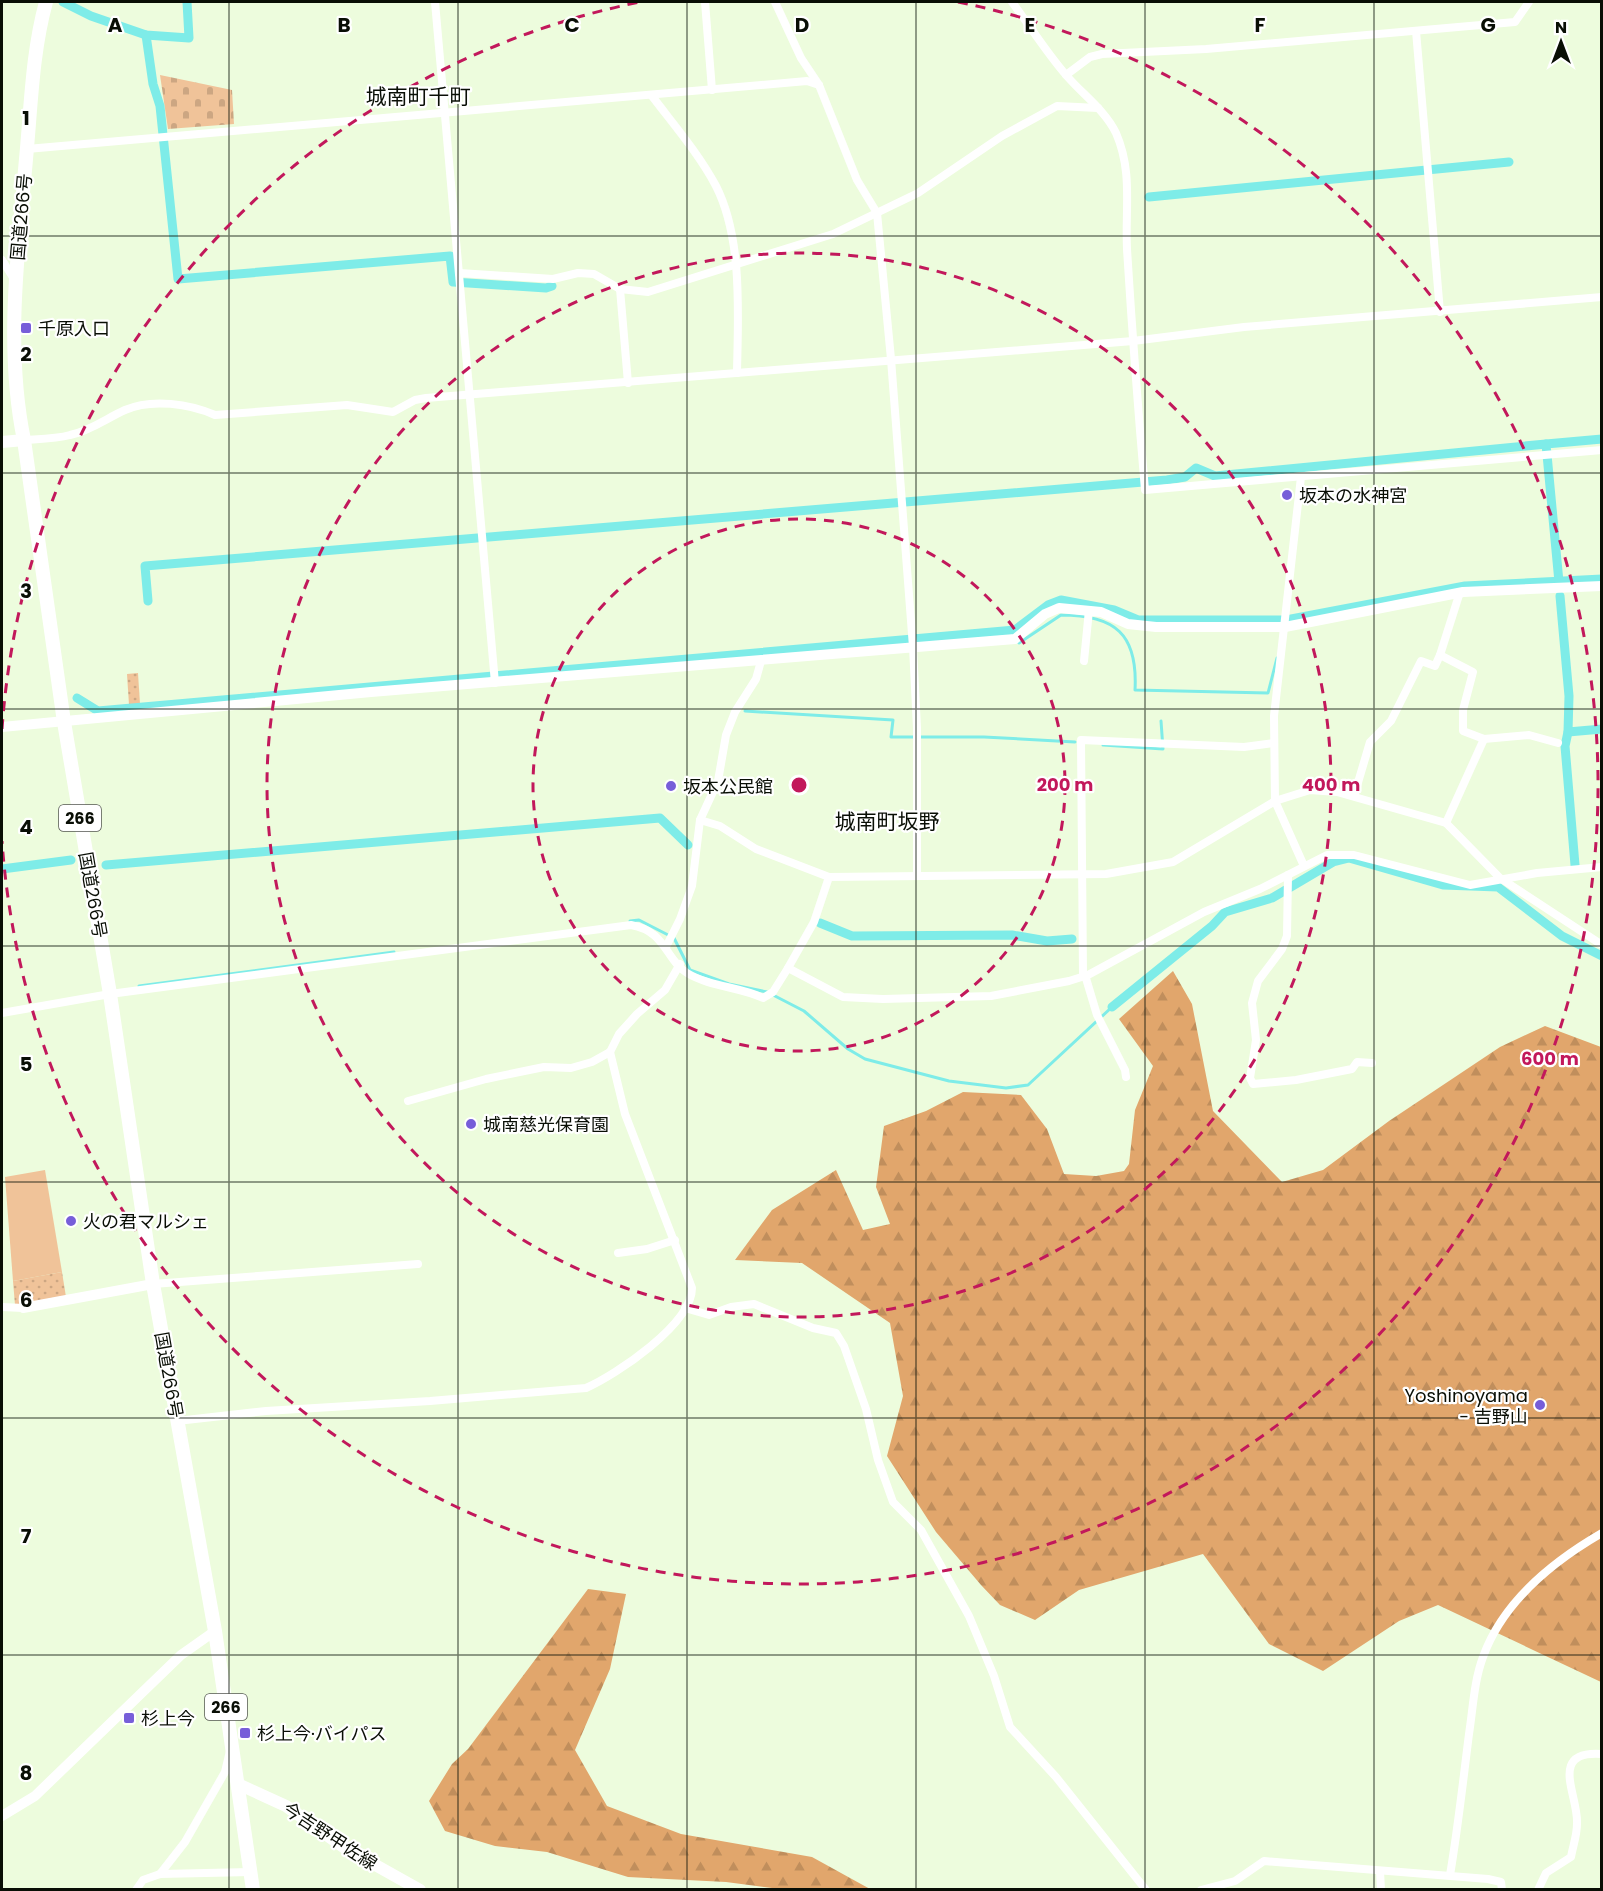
<svg xmlns="http://www.w3.org/2000/svg" width="1603" height="1891" viewBox="0 0 1603 1891" font-family="Poppins,'Noto Sans JP',sans-serif">
  <defs>
    <pattern id="green-dots" width="8" height="8" patternUnits="userSpaceOnUse" patternTransform="scale(1.5)"><rect width="8" height="8" fill="#f0c399"/><path d="M2 2h.1M6 6h.1" fill="none" stroke="#cca682" stroke-width="1.8" stroke-linecap="round"/></pattern>
    <pattern id="forest-firs" width="22" height="20" patternUnits="userSpaceOnUse" patternTransform="scale(1.5)"><rect width="22" height="20" fill="#e1a66c"/><path d="M5 1l3.5 6h-7zM16 11l3.5 6h-7z" fill="#c08e5c"/></pattern>
    <pattern id="cemetery-stones" width="16" height="16" patternUnits="userSpaceOnUse" patternTransform="scale(1.5)"><rect width="16" height="16" fill="#f0c399"/><path d="M2 7V4a2 2 0 0 1 4 0v3zM10 15v-3a2 2 0 0 1 4 0v3z" fill="#cca682"/></pattern>
  </defs>
  <rect width="100%" height="100%" fill="#edfcdd"/>
  <g fill="url(#green-dots)">
    <polygon points="138,673 140,704 129,705 127,674"/>
    <polygon points="62,1272 66,1297 15,1305 13,1281"/>
  </g>
  <g fill="url(#forest-firs)">
    <polygon points="1173,971 1192,1004 1213,1111 1282,1182 1323,1170 1389,1121 1500,1047 1545,1026 1601,1047 1601,1682 1438,1605 1399,1621 1323,1671 1269,1644 1203,1554 1079,1590 1035,1620 1000,1605 981,1585 936,1532 887,1456 903,1396 890,1323 802,1263 735,1260 772,1210 836,1170 863,1230 890,1224 876,1187 884,1126 926,1111 963,1092 1021,1095 1047,1129 1064,1174 1096,1176 1124,1171 1129,1164 1135,1110 1153,1066 1119,1019"/>
    <polygon points="588,1589 626,1594 610,1669 575,1750 607,1806 681,1834 812,1857 870,1889 788,1890 726,1882 628,1877 547,1852 495,1846 445,1831 429,1801 452,1764 468,1749"/>
  </g>
  <polygon fill="url(#cemetery-stones)" points="160,75 232,90 234,124 168,129"/>
  <polygon fill="#f0c399" points="45,1170 62,1272 13,1281 5,1177"/>
  <g fill="none" stroke-linecap="round" stroke-linejoin="round">
    <g stroke="#7eece8" stroke-width="3">
      <path d="M1019,643L1061,615C1115,615 1138,634 1135,690L1268,693L1277,658"/>
      <polyline points="745,711 893,720 891,737 984,737 1075,742"/>
      <polyline points="1103,745 1163,749 1161,721"/>
      <polyline points="630,921 639,920 674,938 690,970 729,984 767,992"/>
      <polyline points="139,986 394,952"/>
      <polyline points="773,995 804,1011 848,1049 865,1059 949,1081 1006,1088 1028,1085 1112,1007"/>
    </g>
    <g stroke="#7eece8" stroke-width="9">
      <polyline points="63,2 91,16 146,35 189,38 187,2"/>
      <polyline points="146,35 153,84 160,106 178,279 450,256 453,282 546,288 552,286"/>
      <polyline points="1149,197 1509,162"/>
      <polyline points="1559,582 1546,444 1602,439"/>
      <polyline points="1560,596 1569,696 1568,732 1602,729"/>
      <polyline points="148,601 145,566 1167,480 1185,477 1196,468 1215,476 1546,444"/>
      <polyline points="77,698 98,711 1015,630 1048,605 1061,600 1114,610 1138,620 1286,620 1465,586 1602,579"/>
      <polyline points="1568,732 1565,746 1575,865"/>
      <polyline points="106,865 660,818 688,845"/>
      <polyline points="2,869 71,860"/>
      <polyline points="820,923 852,936 1012,935 1047,941 1072,939"/>
      <polyline points="1112,1007 1212,926 1225,912 1272,898 1333,862 1349,858 1443,885 1498,887 1562,936 1602,956"/>
    </g>
    <g stroke="#fff" stroke-width="8">
      <polyline points="435,2 495,683"/>
      <polyline points="705,2 712,90"/>
      <polyline points="775,2 801,58 819,85 857,180 877,213 891,359 913,647 917,728 917,875"/>
      <path d="M1012,2C1030,26 1046,52 1066,75C1082,94 1105,110 1116,133C1133,172 1125,209 1127,249C1132,330 1138,409 1145,490L1602,450"/>
      <polyline points="1416,31 1440,312"/>
      <polyline points="1066,75 1090,57 1102,54 1206,49 1515,22 1529,2"/>
      <path d="M652,96C674,125 699,154 716,186C743,239 738,315 737,373"/>
      <polyline points="27,149 807,81 819,85"/>
      <polyline points="2,260 16,282"/>
      <polyline points="459,273 553,279 578,273 594,274 620,289 648,292 833,234 918,193 1002,136 1057,106 1098,108"/>
      <polyline points="620,289 628,383"/>
      <path d="M24,440C39,439 56,439 70,435C90,431 107,418 125,410C152,398 190,404 215,415L347,405L393,412L415,400L426,398L1133,341L1244,327L1602,297"/>
      <polyline points="1301,477 1274,716 1275,801 1304,866"/>
      <polyline points="1440,655 1460,592"/>
      <polyline points="1084,661 1089,610"/>
      <polyline points="1354,796 1370,742 1391,721 1421,661 1435,666 1440,655 1473,672 1463,710 1463,731 1484,739 1529,735 1558,743"/>
      <polyline points="700,820 720,826 756,849 829,877 1106,874 1173,862 1275,801 1310,790 1337,792 1446,823 1500,878 1602,945"/>
      <polyline points="1446,823 1484,739"/>
      <polyline points="1288,875 1287,936 1282,949 1258,981 1252,1003 1256,1040 1250,1078 1253,1084 1296,1080 1352,1069 1357,1062 1372,1063"/>
      <polyline points="666,947 680,919 692,886 700,820 718,781 726,735 735,712 756,679 761,661"/>
      <polyline points="788,968 814,922 829,877"/>
      <polyline points="1085,975 1097,1015 1125,1070 1126,1077"/>
      <polyline points="1083,976 1081,740 1244,747 1274,743"/>
      <path d="M2,1013L110,994L631,925C666,931 665,959 687,973C710,987 741,987 763,998L773,992L788,968L843,997L883,999L991,996L1069,981L1088,975L1204,912L1260,889L1327,855H1354L1470,885L1537,873L1602,867"/>
      <polyline points="408,1101 486,1079 544,1067 571,1068 592,1062 610,1052 619,1034 637,1014 665,990 680,964"/>
      <polyline points="618,1253 647,1249 675,1240"/>
      <polyline points="153,1284 418,1264"/>
      <polyline points="2,1307 23,1308"/>
      <polyline points="685,1308 709,1315 731,1307 754,1304 813,1328 836,1333 844,1346 866,1409 878,1460 893,1502 921,1530 969,1616 994,1676 1010,1727 1056,1777 1146,1890"/>
      <path d="M177,1421L266,1411L430,1401L586,1388C616,1375 692,1324 692,1288L625,1114L610,1052"/>
      <polyline points="1380,1871 1381,1890"/>
      <polyline points="160,1874 185,1842 225,1772 230,1751"/>
      <path d="M1450,1875C1458,1828 1463,1781 1469,1734C1473,1708 1474,1681 1483,1657C1503,1601 1552,1562 1602,1533"/>
      <polyline points="136,1890 143,1880 160,1874 251,1872"/>
      <polyline points="1201,1890 1235,1881 1264,1861 1488,1879 1501,1882 1502,1890"/>
      <path d="M1538,1890L1546,1873L1571,1857C1573,1846 1577,1835 1577,1824C1579,1796 1547,1750 1602,1754"/>
    </g>
    <g stroke="#fff" stroke-width="10">
      <polyline points="2,727 371,692 1015,639 1045,614 1059,608 1101,612 1128,624 1156,627 1285,627 1463,592 1602,586"/>
      <polyline points="23,1308 153,1284"/>
      <polyline points="2,1816 35,1796 181,1655 215,1631"/>
    </g>
    <g stroke="#fff" stroke-width="12">
      <polyline points="2,442 24,440"/>
      <polyline points="238,1784 286,1806 345,1848 420,1890"/>
    </g>
    <path stroke="#fff" stroke-width="14" d="M46,2C32,53 31,107 26,159C18,252 5,348 24,440L64,722L110,994L153,1284L215,1631L253,1890"/>
  </g>
  <path fill="none" stroke="#090e05" stroke-width="1.5" stroke-opacity="0.55" d="M229,2V1890M458,2V1890M687,2V1890M916,2V1890M1145,2V1890M1374,2V1890M2,236H1602M2,473H1602M2,709H1602M2,946H1602M2,1182H1602M2,1418H1602M2,1655H1602"/>
  <g fill="none" stroke="#c2185b" stroke-width="3" stroke-dasharray="10 8">
    <circle cx="799" cy="785" r="266"/>
    <circle cx="799" cy="785" r="532"/>
    <path d="M2 729A799 799 0 0 1 640 2M958 2A799 799 0 1 1 2 841"/>
  </g>
  <g fill="#775ed9" stroke="#fff" stroke-width="2">
    <rect x="20" y="322" width="12" height="12" rx="3"/>
    <circle cx="1287" cy="495" r="6"/>
    <circle cx="671" cy="786" r="6"/>
    <circle cx="471" cy="1124" r="6"/>
    <circle cx="71" cy="1221" r="6"/>
    <circle cx="1540" cy="1405" r="6"/>
    <rect x="123" y="1712" width="12" height="12" rx="3"/>
    <rect x="239" y="1727" width="12" height="12" rx="3"/>
  </g>
  <g text-anchor="middle" dominant-baseline="central" stroke-width="4.5" stroke-linejoin="round" paint-order="stroke">
    <g fill="#fff" stroke="#535650" stroke-width="1.5">
      <rect x="59" y="805" width="42" height="26" rx="4.5"/>
      <rect x="205" y="1694" width="42" height="26" rx="4.5"/>
    </g>
    <g font-size="16" font-weight="bold" fill="#090e05">
      <text x="80" y="818">266</text>
      <text x="226" y="1707">266</text>
    </g>
    <g font-size="18" fill="#090e05" stroke="#fff">
      <text transform="translate(21 217) rotate(-85)">国道266号</text>
      <text transform="translate(93 895) rotate(80)">国道266号</text>
      <text transform="translate(169 1375) rotate(80)">国道266号</text>
      <text transform="translate(330 1836) rotate(33)">今吉野甲佐線</text>
    </g>
    <g font-size="18" fill="#090e05" stroke="#fff" text-anchor="start">
      <text x="38" y="328">千原入口</text>
      <text x="1299" y="495">坂本の水神宮</text>
      <text x="683" y="786">坂本公民館</text>
      <text x="483" y="1124">城南慈光保育園</text>
      <text x="83" y="1221">火の君マルシェ</text>
      <text x="1528" y="1395" text-anchor="end">Yoshinoyama<tspan x="1528" dy="21">- 吉野山</tspan></text>
      <text x="141" y="1718">杉上今</text>
      <text x="257" y="1733">杉上今·バイパス</text>
    </g>
    <g font-size="21" fill="#090e05" stroke="#fff">
      <text x="418" y="96">城南町千町</text>
      <text x="887" y="821">城南町坂野</text>
    </g>
  </g>
  <g font-size="20" text-anchor="middle" font-weight="bold" fill="#090e05" stroke="#fff" stroke-width="4.5" stroke-linejoin="round" paint-order="stroke">
    <text x="115" y="32">A</text>
    <text x="344" y="32">B</text>
    <text x="572" y="32">C</text>
    <text x="802" y="32">D</text>
    <text x="1030" y="32">E</text>
    <text x="1260" y="32">F</text>
    <text x="1488" y="32">G</text>
    <text x="26" y="125">1</text>
    <text x="26" y="361">2</text>
    <text x="26" y="598">3</text>
    <text x="26" y="834">4</text>
    <text x="26" y="1071">5</text>
    <text x="26" y="1307">6</text>
    <text x="26" y="1543">7</text>
    <text x="26" y="1780">8</text>
  </g>
  <circle cx="799" cy="785" r="9" fill="#c2185b" stroke="#fff" stroke-width="3"/>
  <g font-size="18" text-anchor="middle" font-weight="bold" fill="#c2185b" stroke="#fff" stroke-width="4.5" stroke-linejoin="round" paint-order="stroke">
    <text x="1065" y="791">200 m</text>
    <text x="1331" y="791">400 m</text>
    <text x="1550" y="1065">600 m</text>
  </g>
  <rect width="1603" height="1891" fill="none" stroke="#090e05" stroke-width="6"/>
  <g transform="translate(1561 42)" stroke="#ffffff" stroke-width="4.5" paint-order="stroke">
  <path d="M0-4.5L10 22L0 15L-10 22Z" fill="#090e05"/>
  <text y="-9" font-size="16" font-weight="bold" text-anchor="middle" fill="#090e05">N</text>
  </g>
</svg>
